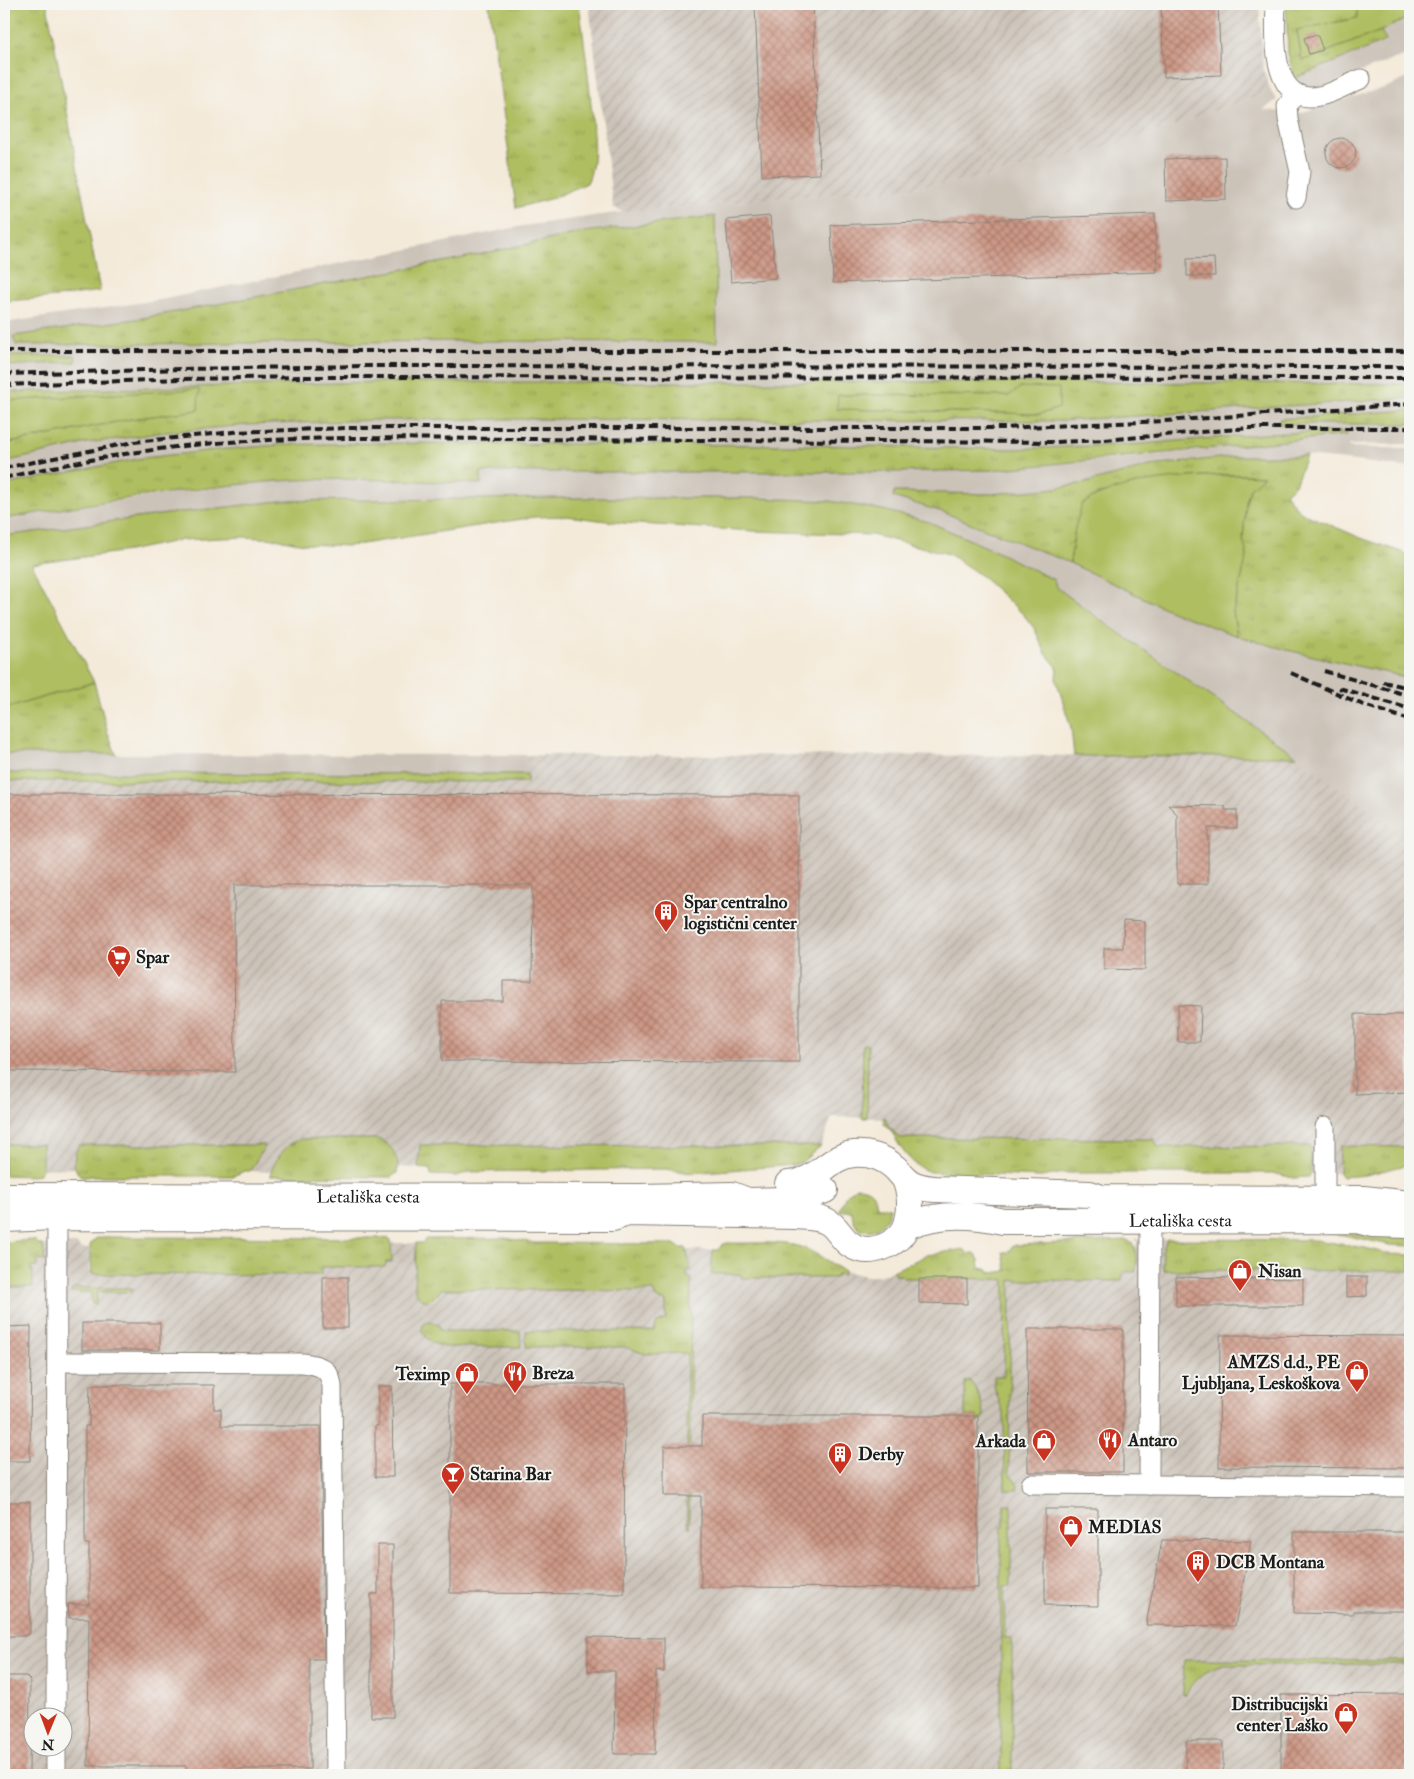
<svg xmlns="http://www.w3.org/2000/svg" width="1414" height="1779" viewBox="0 0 1414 1779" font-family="'IM FELL Double Pica',serif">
  <defs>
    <pattern id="industrial-furrows" width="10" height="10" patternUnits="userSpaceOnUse" patternTransform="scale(1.25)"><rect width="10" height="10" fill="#cbc2b8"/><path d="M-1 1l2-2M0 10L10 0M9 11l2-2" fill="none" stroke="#aea69e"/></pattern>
    <pattern id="grass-tufts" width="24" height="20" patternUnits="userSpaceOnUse" patternTransform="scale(1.25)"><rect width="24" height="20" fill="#afbe60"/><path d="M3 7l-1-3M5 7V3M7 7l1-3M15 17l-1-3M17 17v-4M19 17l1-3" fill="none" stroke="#96a353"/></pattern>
    <pattern id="building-cross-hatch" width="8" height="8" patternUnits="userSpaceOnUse" patternTransform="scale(1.25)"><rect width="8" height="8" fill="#cd9785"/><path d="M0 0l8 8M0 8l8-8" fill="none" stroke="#a67a6c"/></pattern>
  </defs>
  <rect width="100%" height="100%" fill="#f6f6f2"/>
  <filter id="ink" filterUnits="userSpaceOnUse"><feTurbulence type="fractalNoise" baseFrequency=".02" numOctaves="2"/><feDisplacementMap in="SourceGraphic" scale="10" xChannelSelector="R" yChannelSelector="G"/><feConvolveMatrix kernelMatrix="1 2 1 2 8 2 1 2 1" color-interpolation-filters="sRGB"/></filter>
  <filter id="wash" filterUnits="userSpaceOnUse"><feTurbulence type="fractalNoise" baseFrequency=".0096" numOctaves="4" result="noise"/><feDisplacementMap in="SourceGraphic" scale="20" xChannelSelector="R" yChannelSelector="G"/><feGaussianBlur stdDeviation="1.12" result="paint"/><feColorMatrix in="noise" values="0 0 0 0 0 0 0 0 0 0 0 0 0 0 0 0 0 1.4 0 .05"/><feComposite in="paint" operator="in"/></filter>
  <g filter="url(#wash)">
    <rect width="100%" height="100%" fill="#f4ead9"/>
    <g fill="url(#industrial-furrows)" fill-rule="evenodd">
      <polygon points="589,4 1259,4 1263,69 1271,92 1124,143 982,178 893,191 791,197 623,212 613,207"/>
      <polygon points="527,755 1297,756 1410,838 1410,1147 1340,1146 1339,1173 1311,1173 1310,1146 904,1147 887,1124 886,1118 832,1117 821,1146 420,1145 418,1168 398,1167 397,1156 391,1147 383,1141 374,1139 298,1139 284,1149 271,1172 250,1171 265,1147 80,1145 74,1158 76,1168 42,1169 41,1144 4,1144 4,781 526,782"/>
      <path d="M1135,1239H1167L1162,1252L1163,1270L1410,1271V1775H4V1267H37V1260L45,1261L43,1245L77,1244L80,1248L90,1249V1271L92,1274L320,1275L321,1267H385L386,1262L392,1261V1243H416L415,1290L416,1293L424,1300L430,1301L436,1298L441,1289L653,1291L687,1270H690L686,1250H713L711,1270L844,1271L866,1276H878L893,1271L895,1275L994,1279L1006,1271L1136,1272L1134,1246L1138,1244ZM32,1716H62V1746H32Z"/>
    </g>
    <g fill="#cbc2b8" fill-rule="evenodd">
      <polygon points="1410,17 1410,53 1313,91 1307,90 1295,78 1386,42 1381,31"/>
      <path d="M1410,77V384L1059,382H375L4,392V366L76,362L75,355L4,356V323L165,299L523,226L623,212L791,197L893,191L982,178L1124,143L1271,92L1277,100L1263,110L1299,113L1387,87ZM584,232L716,342L459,341L16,345L13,336L143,318L458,259Z"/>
      <polygon points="1410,398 1410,410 1279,420 1280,424 1410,424 1410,444 1349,445 1349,447 1410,449 1410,468 1356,461 1306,456 1237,456 1150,466 1085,483 1049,489 991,494 894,492 893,497 943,512 1070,563 1173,612 1237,636 1287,650 1410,678 1410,838 1056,587 929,522 883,510 829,501 755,498 563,498 280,501 174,513 4,536 4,519 43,512 174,493 267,482 344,479 481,484 481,472 890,472 991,470 1115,459 1347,435 1347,432 1264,434 1141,444 1012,449 811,445 375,443 278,445 143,458 4,485 4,462 88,443 167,432 247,425 372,420 522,419 1060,421"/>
      <polygon points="4,754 527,755 527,774 4,773"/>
    </g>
    <g fill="url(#grass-tufts)" stroke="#666d3e" fill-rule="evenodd">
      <polygon points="4,4 47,4 100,291 57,297 6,301 4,285"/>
      <path d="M489,4H579C584,41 589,77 592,115C593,137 597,163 587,183L553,198L516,208Z"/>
      <polygon points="1286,4 1357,4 1358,18 1297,30 1302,61 1381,31 1386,41 1295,78 1288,55"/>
      <polygon points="715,216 717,342 459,341 16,345 13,336 143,318 458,259 584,232"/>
      <polygon points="75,355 76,362 4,366 4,356"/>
      <path d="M375,382H1059L1410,384V398L1060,421L522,419L372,420L247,425L167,432L88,443L4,462V444L131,419L197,410L199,390L4,401V392ZM838,395L1009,396L1059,408L1040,414L838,409Z"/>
      <polygon points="1410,410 1410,424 1279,424 1279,419"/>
      <path d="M1311,432H1347V435L991,470L890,472H481V484C409,481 337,476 266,482C178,490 90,503 4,519V485L143,458L216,450L278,445L375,443L811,445L1012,449L1141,444L1264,434Z"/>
      <path d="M1237,456H1306L1295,485L1285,493L1300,512L1361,538L1410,555V678L1287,650L1237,636L1233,612L1247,556L1243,539L1246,502L1250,488L1263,476C1206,471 1150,482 1096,495L1075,528L1070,563L943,512L893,497L894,492L991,494L1049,489L1085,483L1150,466Z"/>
      <polygon points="94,682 108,733 116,754 4,754 4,709"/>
      <polygon points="4,773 527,774 527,782 4,781"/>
      <polygon points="863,1044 868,1045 867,1118 862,1118"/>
      <path d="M883,1118H886L887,1124L899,1138L1154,1139L1158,1147L1310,1146L1311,1173L1309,1177L1293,1178L1273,1173H1064L1041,1177L931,1172C913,1168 900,1148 893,1134C889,1127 883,1126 883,1118Z"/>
      <path d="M303,1139H379C393,1146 400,1158 397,1173L391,1177L270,1176C274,1160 287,1141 303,1139Z"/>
      <polygon points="4,1144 42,1144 42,1169 40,1173 34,1176 4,1175"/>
      <path d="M79,1145H265V1146L250,1171H244L233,1176H81C71,1169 74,1154 79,1145Z"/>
      <polygon points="420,1145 821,1146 802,1162 794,1165 691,1173 665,1169 470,1172 456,1176 431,1175 430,1169 418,1168"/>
      <polygon points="1340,1146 1410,1147 1410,1164 1366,1175 1342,1177 1339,1173"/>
      <path d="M856,1187C870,1187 876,1194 877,1207H890C887,1234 853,1241 852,1211H839L846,1195Z"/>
      <polygon points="1337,1230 1359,1234 1410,1236 1410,1246 1390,1245 1344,1235 1326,1233"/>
      <polygon points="102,1237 388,1238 391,1240 392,1262 386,1262 385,1267 321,1267 321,1275 92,1274 90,1245 95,1239"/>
      <path d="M505,1238L535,1243L674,1244L680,1248H686L691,1270H687V1277L691,1278L689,1528L687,1523V1353L645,1354L625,1347H526V1331H654L657,1323L666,1319V1302L656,1298L653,1291L441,1289C434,1301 421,1307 415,1290L416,1243H422L426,1239Z"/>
      <polygon points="1167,1239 1316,1240 1365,1248 1389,1254 1410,1255 1410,1271 1163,1270 1162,1252"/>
      <polygon points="32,1240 36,1241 38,1245 43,1245 45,1261 37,1260 37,1267 31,1267 31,1271 33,1271 33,1287 4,1287 4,1242"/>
      <path d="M1127,1240C1139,1245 1136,1261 1136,1272H1123L1122,1281L1011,1280L1009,1473L1018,1485L1017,1490H1005L1004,1416L994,1386V1376H1004L1005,1280L995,1279L904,1278L901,1275H895L893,1271L927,1255L964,1249L969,1254L975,1253L979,1260L980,1268L986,1269L992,1273L1006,1271L1003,1252H1009L1013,1246L1016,1245Z"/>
      <path d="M727,1243C750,1244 782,1240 804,1248C819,1254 831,1264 844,1271L843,1275L837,1274L834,1278H741V1274H711L713,1250H718L722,1245Z"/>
      <polygon points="74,1288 133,1288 133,1292 97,1292 96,1304 92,1304 91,1292 71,1292"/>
      <path d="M430,1321L438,1324L441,1331H520L521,1347H445C435,1345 427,1341 422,1331L423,1325Z"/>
      <path d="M969,1380C977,1388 984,1406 984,1417L978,1422V1416H965V1382Z"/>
      <polygon points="1004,1504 1011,1505 1011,1586 1004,1586 1005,1638 1012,1638 1012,1775 1001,1775 1001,1527 1004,1527"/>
      <path d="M1184,1660L1408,1661H1410V1664L1223,1665C1207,1670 1193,1678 1186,1694H1183Z"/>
    </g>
    <g fill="#afbe60" stroke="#666d3e">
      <polygon points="1357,4 1410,4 1410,17 1381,31 1302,61 1297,30 1357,18"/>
      <polygon points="1021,387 1059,388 1059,408 1040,414 837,409 838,395 1009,396"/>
      <polygon points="199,389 198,410 131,419 4,444 4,401"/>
      <path d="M1237,475L1264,476L1250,488L1246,502L1243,539L1247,556L1233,612L1237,636L1173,612L1070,563L1075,528L1082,504C1121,479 1191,476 1237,475Z"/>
      <polygon points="563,498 755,498 829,501 883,510 929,522 991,549 1054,580 1056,587 1108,625 1297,756 1074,756 1071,728 1056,679 1057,667 1046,654 1034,628 1023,614 980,575 949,554 872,535 753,531 623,523 566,516 535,517 349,546 304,544 278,539 243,537 181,540 128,551 32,564 94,682 4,709 4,536 174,513 280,501"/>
    </g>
    <g id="blocks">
      <g fill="url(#building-cross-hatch)">
        <polygon points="755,4 813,4 820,174 762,176"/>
        <polygon points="1161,4 1218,4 1221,75 1164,77"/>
        <polygon points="1317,34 1323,50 1309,54 1304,38"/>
        <circle cx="1341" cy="153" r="15"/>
        <polygon points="1225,157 1226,199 1166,201 1165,159"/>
        <polygon points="1155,214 1157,272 833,283 831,225"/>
        <polygon points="770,216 776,278 731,282 726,220"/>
        <polygon points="1214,258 1215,276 1187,276 1187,259"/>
        <polygon points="4,794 799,795 799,1062 442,1061 442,1001 503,1001 503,981 532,981 533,885 234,885 235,1072 4,1071"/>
        <polygon points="1168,805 1225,806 1225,810 1237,810 1237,828 1208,828 1208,884 1177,884 1177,814"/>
        <polygon points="1124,920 1145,921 1145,970 1104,969 1104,948 1123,948"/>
        <polygon points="1178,1005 1201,1006 1200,1042 1178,1042"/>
        <polygon points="1355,1014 1409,1015 1409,1092 1355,1094"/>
        <rect x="323" y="1277" width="25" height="51"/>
        <polygon points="1176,1277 1303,1279 1303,1306 1176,1306"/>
        <polygon points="1346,1277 1367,1277 1367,1296 1346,1297"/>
        <polygon points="919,1279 967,1279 967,1304 919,1303"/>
        <rect x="82" y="1323" width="78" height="27"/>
        <polygon points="31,1326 30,1461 4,1461 4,1327"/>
        <polygon points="1027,1329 1123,1329 1123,1472 1028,1472"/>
        <polygon points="1220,1335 1410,1336 1410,1468 1219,1467"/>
        <polygon points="450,1384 625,1384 624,1594 450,1593"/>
        <polygon points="90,1385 214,1385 214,1409 221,1409 221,1426 321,1426 324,1659 310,1659 310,1769 217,1769 217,1775 186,1775 186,1766 88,1766 89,1618 69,1618 68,1604 89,1604 89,1544 85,1544 85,1426 89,1426"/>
        <polygon points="378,1386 392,1386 393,1477 375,1477 375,1426 378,1426"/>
        <polygon points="702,1416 978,1416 978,1588 701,1587 701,1496 664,1496 664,1446 702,1446"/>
        <polygon points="4,1502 30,1502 30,1633 24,1636 4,1636"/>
        <polygon points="1045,1509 1098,1509 1098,1606 1045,1605"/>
        <polygon points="1294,1532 1410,1532 1410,1611 1353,1611 1353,1614 1294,1613"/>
        <polygon points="1162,1540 1251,1541 1235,1626 1146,1625"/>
        <polygon points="378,1545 393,1545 393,1717 371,1717 371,1594 378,1594"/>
        <polygon points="588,1637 664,1638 664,1672 656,1671 655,1754 614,1754 615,1671 588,1671"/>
        <polygon points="4,1676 26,1676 30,1680 29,1775 4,1775"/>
        <polygon points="1410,1694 1410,1775 1281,1775 1281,1695"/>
        <rect x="1186" y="1741" width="37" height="34"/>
      </g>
    </g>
  </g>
  <g filter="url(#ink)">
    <use href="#blocks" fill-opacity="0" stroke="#88837a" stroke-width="1"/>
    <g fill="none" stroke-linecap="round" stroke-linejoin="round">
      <g stroke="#88837a" stroke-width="21">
        <g id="minor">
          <path d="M1276,4C1275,30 1270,98 1311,97C1327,97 1346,85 1361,79"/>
          <polyline points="1296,94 1287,106 1288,119 1300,172 1296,198"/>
          <polyline points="1325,1127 1325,1199"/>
          <path d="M57,1362L303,1363C319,1365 330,1368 332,1386L336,1775"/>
          <polyline points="1031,1484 1410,1487"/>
          <polyline points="1149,1485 1150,1219"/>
          <polyline points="56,1716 57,1217"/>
          <polyline points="56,1775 56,1746"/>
        </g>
      </g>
      <g stroke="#88837a" stroke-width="28">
        <g id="secondary">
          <path d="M788,1184C819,1182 828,1156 854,1154C868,1153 883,1157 894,1167C899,1171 902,1177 908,1181C915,1187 925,1188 934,1189L1090,1194L1102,1198L1364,1199L1410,1204"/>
          <path id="s1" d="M4,1196L640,1197L732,1195L748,1201L784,1200L814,1194L825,1190"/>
          <path d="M4,1219L57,1217L613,1218L627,1213L795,1216C806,1217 818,1216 828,1222C840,1229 842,1244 860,1249C877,1253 902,1242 907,1224C912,1209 910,1192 905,1179"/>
          <path id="s2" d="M907,1226C937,1213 972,1214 1003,1221L1357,1220L1372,1224L1410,1225"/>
        </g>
      </g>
      <use href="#minor" stroke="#fff" stroke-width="19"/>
      <use href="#secondary" stroke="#fff" stroke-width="26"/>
      <g stroke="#1c1c1c" stroke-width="4" stroke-dasharray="8 4" stroke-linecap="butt">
        <polyline points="4,351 1410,351"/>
        <polyline points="4,374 183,369 365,366 1410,367"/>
        <polyline points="4,385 183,379 305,377 1410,378"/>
        <polyline points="4,468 134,442 233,432 348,428 1002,428 1164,421 1410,404"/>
        <path d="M4,478C63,464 123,453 184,446C239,440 293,439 348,438L1055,442L1105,440L1249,428H1410"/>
        <polyline points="1324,671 1410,696"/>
        <polyline points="1291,673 1361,704 1410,720"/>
        <polyline points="1383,682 1410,688"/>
        <polyline points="1339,688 1410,709"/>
      </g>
    </g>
  </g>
  <defs>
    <g id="building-pin" transform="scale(1.25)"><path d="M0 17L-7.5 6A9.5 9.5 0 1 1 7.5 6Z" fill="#c8321e" stroke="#f6f6f2"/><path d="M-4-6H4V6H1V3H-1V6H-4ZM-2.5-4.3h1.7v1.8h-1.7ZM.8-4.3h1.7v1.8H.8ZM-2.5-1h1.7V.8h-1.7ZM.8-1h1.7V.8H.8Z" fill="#fff"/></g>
    <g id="supermarket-pin" transform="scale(1.25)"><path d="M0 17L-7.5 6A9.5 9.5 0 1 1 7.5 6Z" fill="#c8321e" stroke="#f6f6f2"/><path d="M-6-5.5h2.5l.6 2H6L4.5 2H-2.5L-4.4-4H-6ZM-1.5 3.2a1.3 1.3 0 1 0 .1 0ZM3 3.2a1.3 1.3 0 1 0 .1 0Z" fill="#fff"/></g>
    <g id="shop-pin" transform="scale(1.25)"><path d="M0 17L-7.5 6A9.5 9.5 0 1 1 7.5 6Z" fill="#c8321e" stroke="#f6f6f2"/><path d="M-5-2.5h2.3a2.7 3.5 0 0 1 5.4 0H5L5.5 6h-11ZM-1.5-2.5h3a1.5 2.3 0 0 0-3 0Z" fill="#fff"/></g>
    <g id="restaurant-pin" transform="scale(1.25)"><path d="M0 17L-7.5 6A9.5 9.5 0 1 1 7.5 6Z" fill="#c8321e" stroke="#f6f6f2"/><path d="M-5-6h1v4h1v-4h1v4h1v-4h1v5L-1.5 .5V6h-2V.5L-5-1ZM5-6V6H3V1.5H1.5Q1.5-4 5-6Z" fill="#fff"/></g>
    <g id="bar-pin" transform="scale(1.25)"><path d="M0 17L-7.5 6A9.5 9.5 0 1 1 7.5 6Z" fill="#c8321e" stroke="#f6f6f2"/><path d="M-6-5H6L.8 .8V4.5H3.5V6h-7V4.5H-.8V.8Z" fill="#fff"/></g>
  </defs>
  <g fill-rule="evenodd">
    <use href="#building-pin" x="666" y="912"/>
    <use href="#supermarket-pin" x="119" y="957"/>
    <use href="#shop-pin" x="1240" y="1271"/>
    <use href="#shop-pin" x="1357" y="1372"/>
    <use href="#restaurant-pin" x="515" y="1373"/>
    <use href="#shop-pin" x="467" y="1374"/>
    <use href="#restaurant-pin" x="1110" y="1440"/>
    <use href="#shop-pin" x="1044" y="1441"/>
    <use href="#building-pin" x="840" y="1454"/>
    <use href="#bar-pin" x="453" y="1474"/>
    <use href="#shop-pin" x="1071" y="1527"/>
    <use href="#building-pin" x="1198" y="1562"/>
    <use href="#shop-pin" x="1346" y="1714"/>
  </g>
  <g text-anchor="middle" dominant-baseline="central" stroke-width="4" stroke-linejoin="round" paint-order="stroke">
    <g font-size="18" font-weight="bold" fill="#1c1c1c" stroke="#f6f6f2" text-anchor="start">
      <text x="684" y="902">Spar centralno<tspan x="684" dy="21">logistični center</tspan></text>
      <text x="136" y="957">Spar</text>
      <text x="1258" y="1271">Nisan</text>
      <text x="1340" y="1362" text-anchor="end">AMZS d.d., PE<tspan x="1340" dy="21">Ljubljana, Leskoškova</tspan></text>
      <text x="532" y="1373">Breza</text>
      <text x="450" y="1374" text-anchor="end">Teximp</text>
      <text x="1128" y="1440">Antaro</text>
      <text x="1026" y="1441" text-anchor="end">Arkada</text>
      <text x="858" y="1454">Derby</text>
      <text x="470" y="1474">Starina Bar</text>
      <text x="1088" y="1527">MEDIAS</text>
      <text x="1216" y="1562">DCB Montana</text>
      <text x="1328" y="1704" text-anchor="end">Distribucijski<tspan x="1328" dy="21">center Laško</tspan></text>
    </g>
    <g font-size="18" fill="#1c1c1c" stroke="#f6f6f2">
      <text stroke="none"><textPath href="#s1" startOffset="364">Letališka cesta</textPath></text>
      <text stroke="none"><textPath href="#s2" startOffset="275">Letališka cesta</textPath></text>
    </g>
  </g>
  <rect width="1414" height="1779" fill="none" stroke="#f6f6f2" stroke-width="20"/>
  <g transform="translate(48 1732) rotate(181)"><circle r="24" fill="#f6f6f2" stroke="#9f9f9c"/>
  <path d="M0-4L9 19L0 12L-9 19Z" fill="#c8321e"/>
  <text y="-8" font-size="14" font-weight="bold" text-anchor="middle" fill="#1c1c1c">N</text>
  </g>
</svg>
